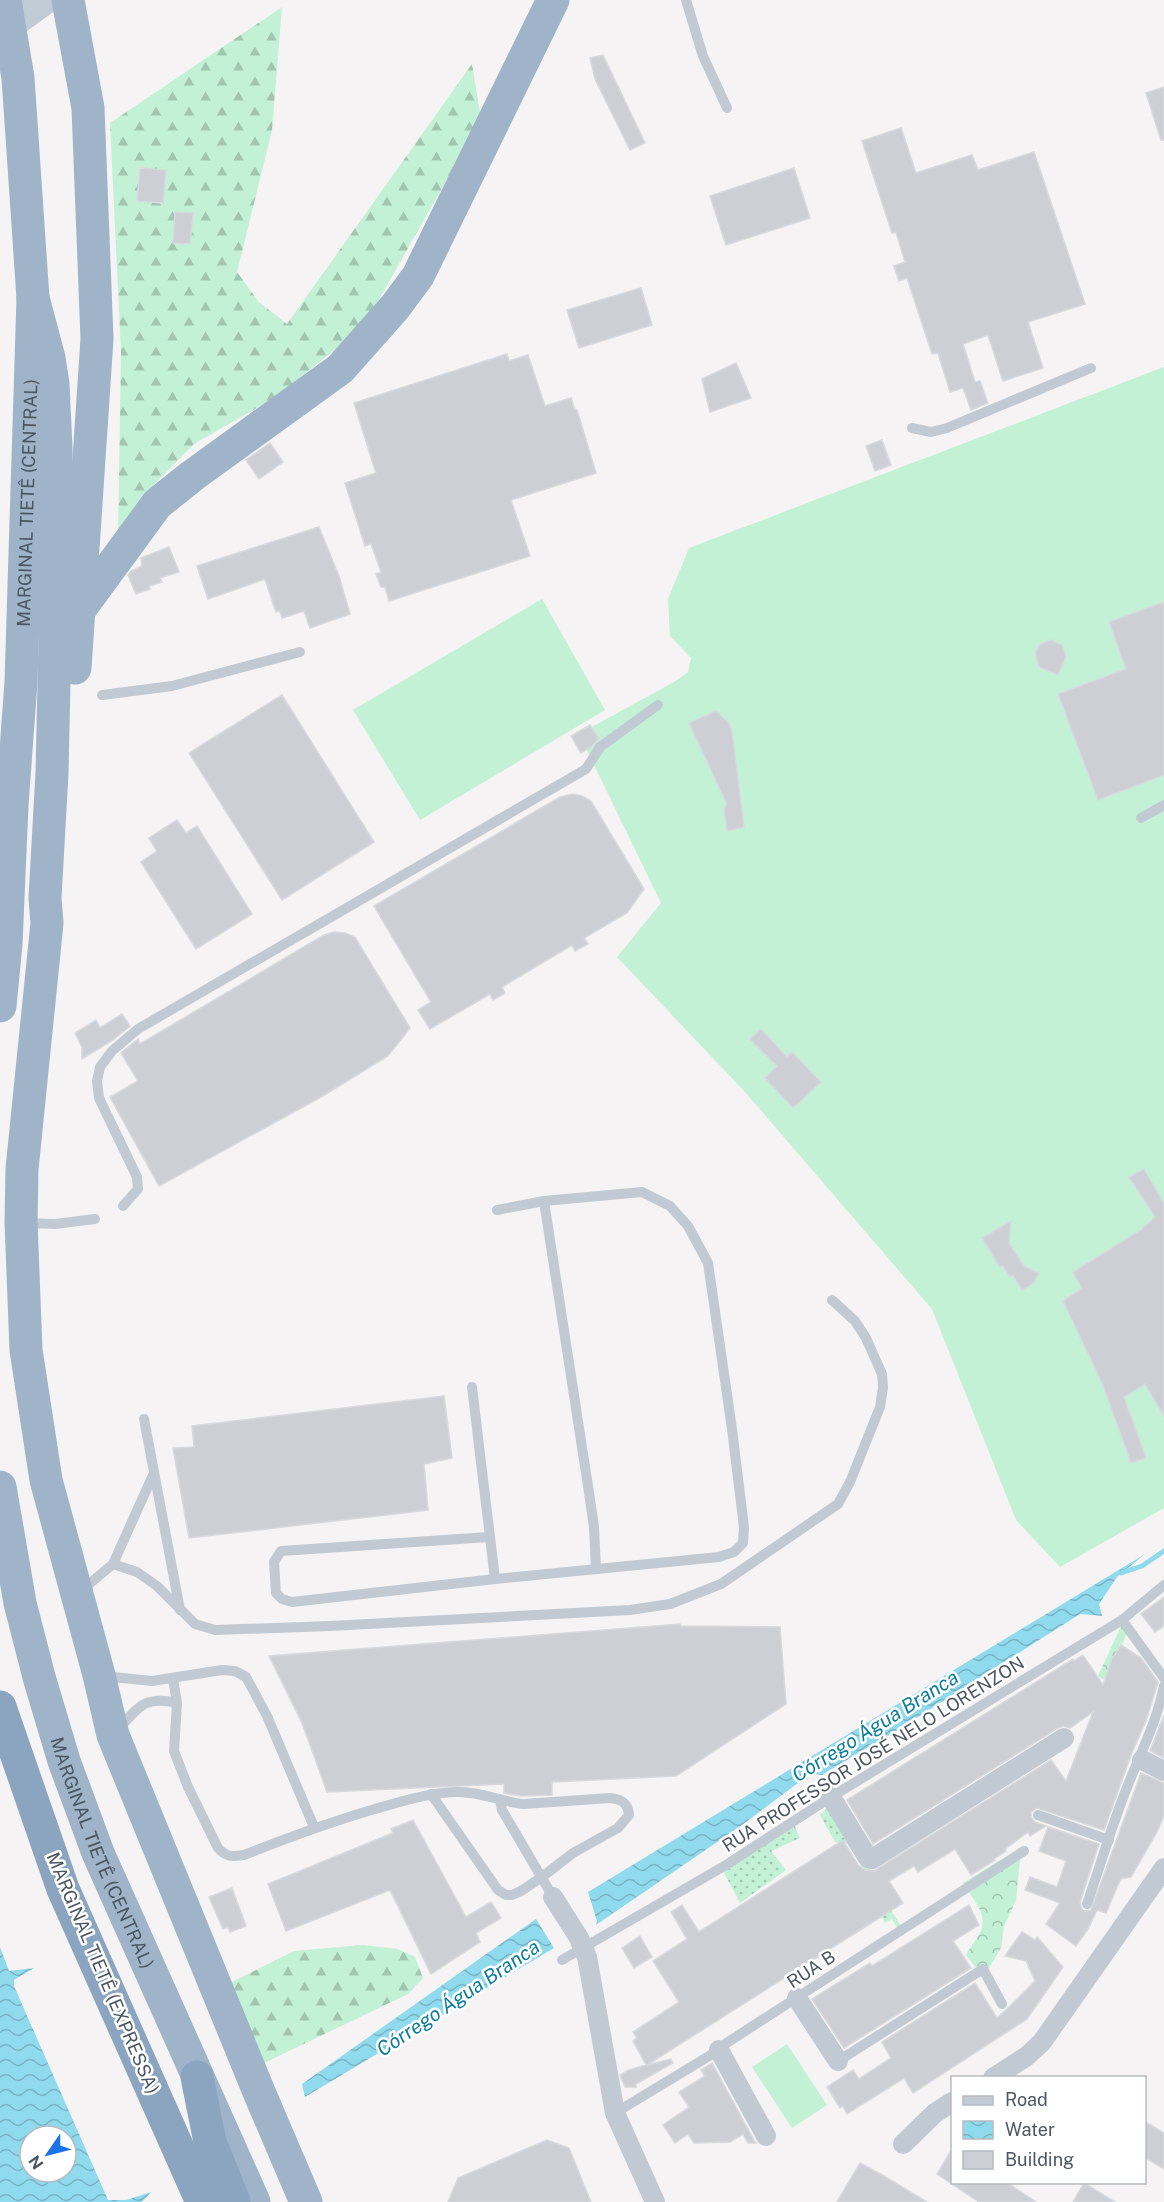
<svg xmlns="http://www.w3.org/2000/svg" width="1164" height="2202" viewBox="0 0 1164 2202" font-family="'Public Sans',sans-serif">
  <defs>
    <pattern id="grass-dots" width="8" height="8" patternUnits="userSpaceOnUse" patternTransform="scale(1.5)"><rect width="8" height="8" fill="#c3f1d5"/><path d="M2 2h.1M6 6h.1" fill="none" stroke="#a0c6b0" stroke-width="1.8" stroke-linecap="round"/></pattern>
    <pattern id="forest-firs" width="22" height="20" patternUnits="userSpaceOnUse" patternTransform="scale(1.5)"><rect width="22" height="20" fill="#c3f1d5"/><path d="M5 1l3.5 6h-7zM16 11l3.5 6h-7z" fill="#a0c6b0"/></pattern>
    <pattern id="park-crowns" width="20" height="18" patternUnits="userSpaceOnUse" patternTransform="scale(1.5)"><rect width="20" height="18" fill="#c3f1d5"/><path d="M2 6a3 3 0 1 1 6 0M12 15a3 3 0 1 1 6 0" fill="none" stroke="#a0c6b0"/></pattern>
    <pattern id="water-waves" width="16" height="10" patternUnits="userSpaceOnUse" patternTransform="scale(1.5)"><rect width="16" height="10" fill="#90daee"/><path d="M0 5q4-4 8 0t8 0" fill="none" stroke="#78b4c4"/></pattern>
  </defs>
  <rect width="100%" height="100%" fill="#f5f3f3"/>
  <g fill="url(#grass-dots)">
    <polygon points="828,1807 871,1862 870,1878 903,1929 899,1931 892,1919 885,1923 879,1910 860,1884 861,1861 850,1844 835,1842 820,1815"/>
    <polygon points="794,1824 800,1838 771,1851 786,1870 740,1903 722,1869"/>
  </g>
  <g fill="url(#forest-firs)">
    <polygon points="282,7 272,130 237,272 259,302 287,324 472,64 481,119 364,326 276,397 194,444 147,492 118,536 121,352 110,123"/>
    <polygon points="363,1945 398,1949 415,1957 423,1978 408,1994 260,2065 228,1984 294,1951"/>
  </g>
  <g fill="url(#park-crowns)">
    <polygon points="1121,1626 1128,1632 1104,1680 1098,1676"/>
    <path d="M1021,1850L1016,1900L1004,1927L1001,1948L988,1970L980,1973L966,1955C970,1947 975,1942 979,1935C990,1914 973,1900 963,1883L995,1863Z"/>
  </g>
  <g fill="#c3f1d5">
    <polygon points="1164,367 1164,1508 1060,1567 1016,1520 932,1309 745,1092 617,957 661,903 579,734 674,682 688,672 691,658 670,636 668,599 689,548"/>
    <polygon points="542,599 605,710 420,820 353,710"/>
    <polygon points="787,2044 827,2105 792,2128 752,2067"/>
  </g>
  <g fill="url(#water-waves)" fill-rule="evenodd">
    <polygon points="1145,1554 1117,1577 1099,1604 1102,1616 1080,1614 899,1729 822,1775 810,1774 742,1825 596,1925 597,1921 588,1892"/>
    <polygon points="536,1919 554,1948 305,2097 302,2084"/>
    <path d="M0,1947L9,1971L34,1968L14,1980V1986L108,2200H126L151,2192L142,2202H0ZM30,2136H66V2172H30Z"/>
  </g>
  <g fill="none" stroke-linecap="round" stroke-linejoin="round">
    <polyline stroke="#90daee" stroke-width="5" points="1121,1573 1142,1566 1164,1551"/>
  </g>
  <g fill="#cdcfd5" stroke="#d7d9de" stroke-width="1.5">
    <polygon points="603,55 645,143 630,150 595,79 590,58"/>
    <polygon points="1164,87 1164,140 1161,140 1146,93"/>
    <polygon points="901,128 916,173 972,155 978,170 1034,152 1085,304 1028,322 1043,368 1003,381 988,335 963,344 975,382 980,381 988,403 971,410 963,388 950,392 938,353 932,354 907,278 899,281 894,266 905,262 896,232 892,233 862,141"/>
    <polygon points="140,168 166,170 163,203 137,201"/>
    <polygon points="794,168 810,218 726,245 710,196"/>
    <polygon points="175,212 193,213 190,244 173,243"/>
    <polygon points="641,288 652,325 579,348 567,310"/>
    <polygon points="507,354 509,361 528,355 545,406 571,398 575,410 577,410 596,473 511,500 530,556 389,601 385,587 381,587 376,574 381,572 371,544 365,546 345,483 376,473 354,403"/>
    <polygon points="736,363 751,398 710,412 702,379"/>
    <polygon points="882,440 891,465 875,471 866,446"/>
    <polygon points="270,443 283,462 259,479 246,460"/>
    <polygon points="319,527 339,576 350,614 310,628 304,611 282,618 280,611 276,612 265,579 208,599 197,566"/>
    <polygon points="169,547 179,572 160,578 162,582 149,586 150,589 136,594 128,575 131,571 142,566 141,558"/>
    <polygon points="1164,602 1164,775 1098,800 1058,694 1126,669 1109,622"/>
    <polygon points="1051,640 1062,645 1066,656 1058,675 1039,667 1035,653 1040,644"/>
    <polygon points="282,695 374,842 282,900 189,753"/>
    <polygon points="716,711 729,723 732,731 744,827 727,831 724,809 727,804 689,723"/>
    <polygon points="590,725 599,739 591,747 581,753 571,736"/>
    <polygon points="572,794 582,796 591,801 644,889 627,913 584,938 588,944 575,951 572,945 502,987 505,993 493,1000 490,994 430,1029 418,1010 431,1002 374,906 560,797"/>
    <polygon points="177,820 186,833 197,826 252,914 196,949 141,862 157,851 149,838"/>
    <polygon points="334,932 345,933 355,937 410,1028 388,1056 321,1097 159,1186 110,1097 138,1081 121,1053 138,1039 140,1044 324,935"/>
    <polygon points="122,1014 130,1026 113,1040 82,1059 82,1047 75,1033 96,1020 100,1028"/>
    <polygon points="761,1029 787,1057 792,1052 821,1082 793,1108 765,1078 777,1066 750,1039"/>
    <polygon points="1144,1169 1164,1204 1164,1416 1145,1384 1124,1397 1146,1458 1131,1463 1103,1385 1063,1301 1082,1288 1073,1272 1141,1230 1155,1217 1129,1177"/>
    <polygon points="1011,1221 1009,1243 1024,1266 1039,1273 1034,1283 1022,1290 1013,1275 1010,1277 1003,1266 1000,1267 982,1238"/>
    <polygon points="444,1396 452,1458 424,1464 428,1510 189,1538 173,1448 194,1447 192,1426"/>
    <polygon points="1164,1597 1164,1626 1155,1632 1141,1614"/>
    <polygon points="680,1624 681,1626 780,1627 786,1704 676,1776 552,1782 552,1795 521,1796 509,1794 504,1793 504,1784 327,1792 302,1723 269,1656"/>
    <polygon points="1121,1645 1141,1658 1158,1682 1146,1721 1131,1755 1104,1830 1037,1808 1031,1812 1031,1817 1035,1822 1046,1826 1030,1836 1028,1832 1005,1849 1006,1851 994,1859 995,1860 971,1875 955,1849 918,1872 914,1866 889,1881 903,1903 647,2065 671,2059 673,2063 636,2084 636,2087 625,2087 620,2075 629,2070 646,2065 633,2041 637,2038 633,2032 679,2002 653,1961 687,1939 671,1912 682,1905 699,1932 843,1840 858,1865 865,1870 874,1871 1051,1760 1066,1781 1093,1712 1070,1728 1064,1726 1058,1728 873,1844 847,1800 1073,1659 1074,1661 1083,1655 1103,1685 1112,1659"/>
    <polygon points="1164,1715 1164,1758 1150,1751"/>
    <polygon points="1141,1773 1164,1783 1164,1816 1157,1832 1131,1877 1121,1879 1118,1885 1106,1913 1097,1910 1088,1929 1076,1946 1046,1924 1060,1903 1025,1890 1030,1877 1057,1887 1066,1861 1039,1851 1048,1827 1099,1844 1080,1902 1082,1909 1085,1911 1091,1910"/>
    <polygon points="413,1820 466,1917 491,1902 501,1918 476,1933 480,1942 431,1974 390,1890 286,1931 268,1884 393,1833 391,1829"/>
    <polygon points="232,1888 246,1926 230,1932 228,1927 223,1929 209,1897"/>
    <polygon points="969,1905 979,1925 953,1941 971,1968 844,2048 812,1999 870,1963 872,1966"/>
    <polygon points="1022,1932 1035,1940 1037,1937 1063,1967 1027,2019 913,2093 904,2078 847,2114 843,2106 840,2108 827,2087 853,2070 859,2079 891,2058 882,2042 975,1983 997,2018 1008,2008 1035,1981 1026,1961 1005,1956"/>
    <polygon points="640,1936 652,1957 634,1968 622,1948"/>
    <polygon points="712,2063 755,2142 757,2143 748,2143 743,2134 730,2142 694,2143 688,2134 675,2143 663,2125 689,2107 679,2092 705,2076 701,2070"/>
    <polygon points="1144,2121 1164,2133 1164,2169 1144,2157"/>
    <polygon points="547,2140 569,2148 591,2202 448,2202 458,2178"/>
    <polygon points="952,2149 952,2182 1006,2182 1036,2202 979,2202 937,2174"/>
    <polygon points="860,2163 884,2176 927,2202 837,2202"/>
    <polygon points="1084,2183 1115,2202 1073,2202"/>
  </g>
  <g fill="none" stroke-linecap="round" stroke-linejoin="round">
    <g stroke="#c1cad2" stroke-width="10">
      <polyline points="686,0 703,56 727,108"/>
      <polyline points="912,428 931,432 947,428 1091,368"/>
      <polyline points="102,695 172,686 300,652"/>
      <polyline points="1141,818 1164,805"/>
      <polyline points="544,1201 588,1486 594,1527 596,1569"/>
      <polyline points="123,1206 138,1189 137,1177 99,1098 97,1081 100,1067 112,1051 138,1029 586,769 600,747 658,705"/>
      <polyline points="25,1223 55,1224 95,1219"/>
      <polyline points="472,1387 495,1579"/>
      <polyline points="144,1419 180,1610"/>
      <polyline points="489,1537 281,1551 274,1562 276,1593 282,1599 292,1602 495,1579 719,1557 734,1552 743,1543 744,1527 732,1429 708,1263 688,1226 670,1206 642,1192 544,1201 497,1210"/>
      <polyline points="113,1564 137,1572 157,1586 195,1624 215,1630 330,1626 630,1610 670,1604 721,1584 838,1504 850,1482 880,1407 883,1388 882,1374 866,1338 855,1321 832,1300"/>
      <polyline points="82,1590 113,1564 153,1475"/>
      <polyline points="1122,1620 1164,1678"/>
      <polyline points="103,1676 152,1681 222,1670 235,1671 246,1677 267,1716 314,1827"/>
      <path d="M173,1679L177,1703L174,1751L188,1787L218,1848C226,1857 232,1857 244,1855C287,1838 330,1822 375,1809C402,1801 428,1793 456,1792C480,1791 501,1802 524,1804L610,1798C620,1799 628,1802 629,1815L618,1828L573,1853L542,1877L521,1891L512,1895H506L498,1890L431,1794"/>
      <path d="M118,1730C138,1707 145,1695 177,1703"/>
      <polyline points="500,1801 502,1810 553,1897"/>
      <polyline points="1038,1815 1109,1840"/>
      <path d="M1087,1904C1101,1864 1112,1824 1128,1785C1141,1752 1157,1721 1164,1686"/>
      <polyline points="562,1960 726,1865 831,1797 1122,1620 1164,1585"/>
      <polyline points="835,2063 983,1969 1002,2004"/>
      <polyline points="615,2113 719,2050 725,2044 1024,1851"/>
    </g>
    <g stroke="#c1cad2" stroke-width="20">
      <polyline points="1142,1760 1164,1771"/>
      <polyline points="831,1797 868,1858 872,1859 1064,1738"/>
      <polyline points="553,1897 579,1938 587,1957 615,2113 655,2202"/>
      <polyline points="797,1998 838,2061"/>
      <polyline points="719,2050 766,2136"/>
      <polyline points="993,2078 1027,2056 1042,2042 1164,1868"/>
      <polyline points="903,2144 935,2113 952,2102"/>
    </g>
    <polyline stroke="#c1cbd6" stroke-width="28" points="0,33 46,0"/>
    <g stroke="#9fb4c9" stroke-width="33">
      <polyline points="68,0 88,108 97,339 75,668"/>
      <polyline points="33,298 49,358 53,384 56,448 57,547 52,773 45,898 47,923 22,1169 21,1222 26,1350 46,1480 99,1675 113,1735 259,2092 306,2202"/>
      <polyline points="80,609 157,504 192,476 340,369 395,307 418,276 553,0"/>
      <path id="s1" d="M0,1006L6,944L12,805L21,682L33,298L18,78L5,0"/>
      <path id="s2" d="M0,1487L20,1603L39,1677L64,1761L98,1853L254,2202"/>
    </g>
    <g stroke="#8ba5c1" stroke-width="33">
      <polyline points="0,1707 63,1889 202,2202"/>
      <polyline points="197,2077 210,2142 234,2202"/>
    </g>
  </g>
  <g text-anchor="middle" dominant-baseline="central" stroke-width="5" stroke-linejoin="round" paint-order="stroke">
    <g font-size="18" fill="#4a5661" stroke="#fff">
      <text stroke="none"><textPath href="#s1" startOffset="504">MARGINAL TIETÊ (CENTRAL)</textPath></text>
      <text transform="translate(873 1754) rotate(-32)">RUA PROFESSOR JOSÉ NELO LORENZON</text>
      <text stroke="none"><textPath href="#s2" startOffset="381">MARGINAL TIETÊ (CENTRAL)</textPath></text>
      <text transform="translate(811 1969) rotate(-33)">RUA B</text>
      <text transform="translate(103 1973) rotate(67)">MARGINAL TIETÊ (EXPRESSA)</text>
    </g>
    <g font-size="20" font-style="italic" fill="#0c7c9b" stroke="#fff">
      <text transform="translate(875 1726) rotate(-32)">Córrego Água Branca</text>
      <text transform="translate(458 1998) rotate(-34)">Córrego Água Branca</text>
    </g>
  </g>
  <rect x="951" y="2076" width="195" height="108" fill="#ffffff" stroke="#b7bbc0" stroke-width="1.5"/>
  <rect x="963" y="2096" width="30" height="9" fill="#c1cbd6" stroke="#b7bbc0" stroke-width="1.5"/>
  <text x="1005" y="2106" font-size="18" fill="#4a5661">Road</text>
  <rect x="963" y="2121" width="30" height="18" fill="url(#water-waves)" stroke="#b7bbc0" stroke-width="1.5"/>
  <text x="1005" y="2136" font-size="18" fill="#4a5661">Water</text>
  <rect x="963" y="2151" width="30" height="18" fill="#cdcfd5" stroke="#b7bbc0" stroke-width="1.5"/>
  <text x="1005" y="2166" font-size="18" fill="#4a5661">Building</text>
  <g transform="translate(48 2154) rotate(235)"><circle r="28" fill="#ffffff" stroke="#b7bbc0" stroke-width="1.5"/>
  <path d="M0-4.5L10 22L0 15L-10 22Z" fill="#1a73e8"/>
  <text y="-9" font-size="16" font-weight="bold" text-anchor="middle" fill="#4a5661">N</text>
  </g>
</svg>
